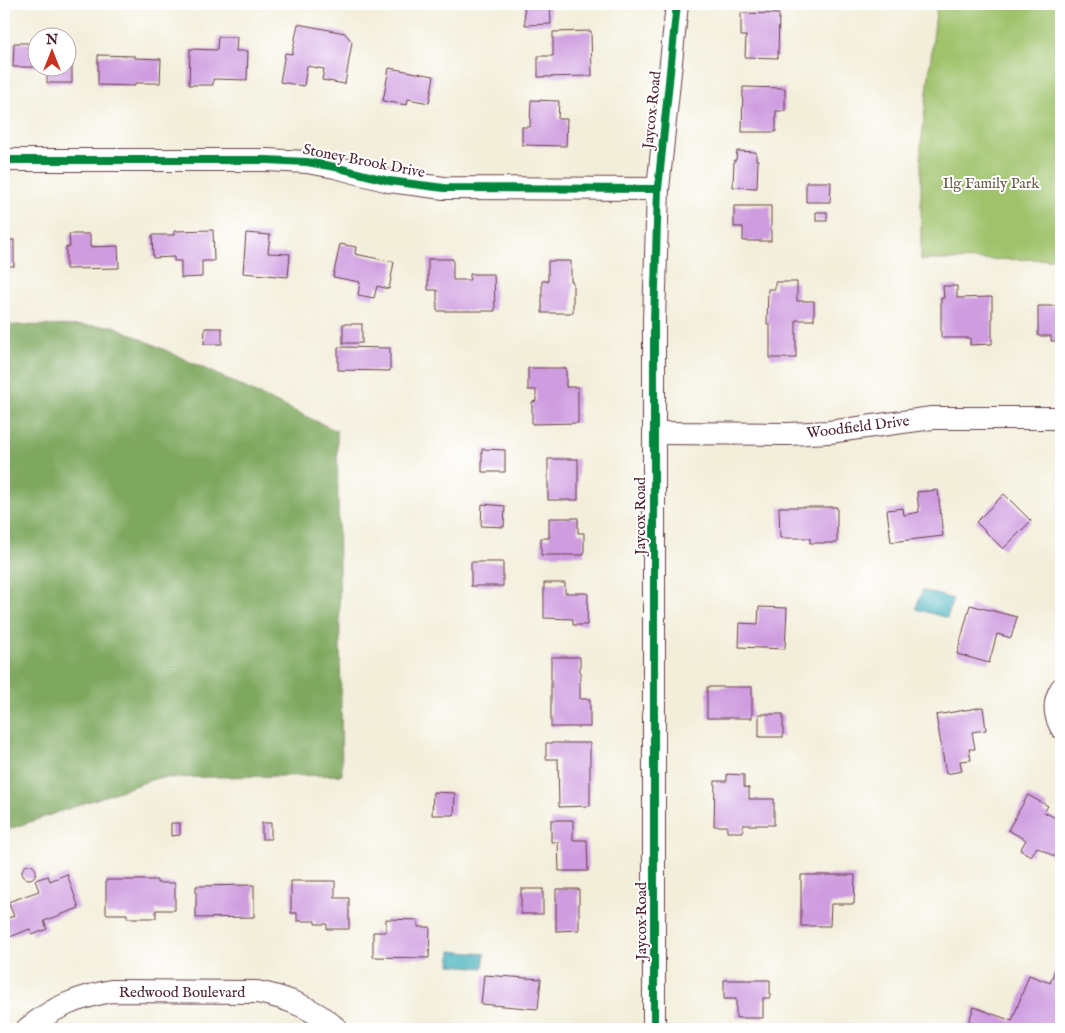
<svg xmlns="http://www.w3.org/2000/svg" width="1065" height="1033" viewBox="0 0 1065 1033" font-family="'IM FELL English',serif">
  <rect width="100%" height="100%" fill="#fff"/>
  <filter id="ink" filterUnits="userSpaceOnUse"><feTurbulence type="fractalNoise" baseFrequency=".02" numOctaves="2"/><feDisplacementMap in="SourceGraphic" scale="10" xChannelSelector="R" yChannelSelector="G"/><feConvolveMatrix kernelMatrix="1 2 1 2 8 2 1 2 1" color-interpolation-filters="sRGB"/></filter>
  <filter id="wash" filterUnits="userSpaceOnUse"><feTurbulence type="fractalNoise" baseFrequency=".0096" numOctaves="4" result="noise"/><feDisplacementMap in="SourceGraphic" scale="20" xChannelSelector="R" yChannelSelector="G"/><feGaussianBlur stdDeviation="1.12" result="paint"/><feColorMatrix in="noise" values="0 0 0 0 0 0 0 0 0 0 0 0 0 0 0 0 0 1.4 0 .05"/><feComposite in="paint" operator="in"/></filter>
  <g filter="url(#wash)">
    <rect width="100%" height="100%" fill="#f3eeda"/>
    <polygon fill="#9fc26b" stroke="#74704b" points="937,4 1061,4 1061,259 921,260 921,145"/>
    <polygon fill="#7fa85f" stroke="#646445" points="4,325 114,326 337,431 342,775 157,778 4,831"/>
    <g fill="#3dadb9" stroke="#446672">
      <polygon points="922,590 953,599 947,618 916,609"/>
      <polygon points="451,951 485,954 483,968 450,965"/>
    </g>
    <g id="blocks">
      <g fill="#cf9ce0">
        <polygon points="524,4 550,4 551,24 525,25"/>
        <polygon points="741,13 779,14 778,58 745,57 746,36 741,36"/>
        <polygon points="298,24 345,33 352,42 345,84 322,80 324,69 307,66 304,86 280,82 285,53 292,54"/>
        <polygon points="591,31 592,76 538,77 538,56 553,56 553,32"/>
        <polygon points="218,37 237,37 236,51 248,51 247,80 213,79 213,85 189,85 190,49 217,50"/>
        <polygon points="14,43 38,43 38,67 13,67"/>
        <polygon points="68,43 72,43 72,83 47,83 47,68 68,68"/>
        <polygon points="98,55 135,56 135,58 161,59 160,83 135,83 135,86 98,85"/>
        <polygon points="389,68 434,76 429,103 408,99 407,105 383,101"/>
        <polygon points="743,87 785,88 785,111 776,111 776,132 742,132"/>
        <polygon points="531,100 559,101 558,119 567,119 566,146 522,145 522,127 530,127"/>
        <polygon points="737,151 756,152 756,160 758,160 757,188 733,187 734,160 736,160"/>
        <polygon points="806,182 831,182 830,202 806,202"/>
        <polygon points="734,206 771,206 771,241 743,241 743,227 734,227"/>
        <rect x="816" y="212" width="11" height="9"/>
        <polygon points="213,230 214,261 202,261 202,277 181,278 181,261 174,261 174,257 153,258 152,235 174,235 174,231"/>
        <polygon points="246,233 270,235 268,253 290,254 288,277 243,273"/>
        <polygon points="69,234 90,234 90,247 118,246 119,268 66,269 66,247 70,247"/>
        <rect x="4" y="240" width="10" height="26"/>
        <polygon points="340,244 356,247 355,254 394,262 389,289 377,286 374,298 358,295 360,282 333,277"/>
        <polygon points="428,259 453,259 453,280 470,280 470,274 494,274 495,311 437,311 437,290 428,290"/>
        <polygon points="548,261 571,261 571,282 573,282 573,313 542,313 542,281 548,281"/>
        <polygon points="775,282 797,282 797,301 814,301 814,320 796,320 796,358 770,358 770,324 767,324 768,289 775,289"/>
        <polygon points="943,286 957,286 957,298 992,297 992,344 970,345 970,338 941,338 941,298 944,298"/>
        <polygon points="1038,306 1061,306 1061,341 1051,341 1051,336 1038,336"/>
        <rect x="343" y="324" width="19" height="19"/>
        <polygon points="205,328 222,328 222,344 204,344"/>
        <polygon points="338,347 390,348 390,371 338,370"/>
        <polygon points="528,368 566,368 566,387 578,387 578,423 532,424 532,402 536,401 536,390 528,390"/>
        <polygon points="482,449 505,450 505,472 482,472"/>
        <rect x="548" y="459" width="30" height="41"/>
        <polygon points="938,490 943,536 891,542 887,510 903,508 904,515 919,512 917,492"/>
        <polygon points="1004,494 1031,521 1003,549 976,522"/>
        <polygon points="482,504 505,506 504,527 481,526"/>
        <polygon points="779,507 837,507 837,543 810,543 810,538 780,538"/>
        <polygon points="549,518 578,518 578,533 584,533 584,555 541,555 541,538 549,538"/>
        <rect x="471" y="562" width="32" height="24"/>
        <polygon points="544,583 565,583 565,593 588,593 587,625 573,625 573,619 544,618"/>
        <polygon points="970,605 1017,617 1011,638 997,634 989,663 957,654"/>
        <polygon points="759,607 787,608 785,649 739,647 740,623 758,624"/>
        <polygon points="551,657 580,657 580,699 590,699 590,727 551,727"/>
        <rect x="707" y="687" width="45" height="31"/>
        <polygon points="983,707 986,730 972,732 975,749 969,749 971,760 960,761 962,771 946,774 936,715"/>
        <rect x="759" y="714" width="24" height="23"/>
        <polygon points="546,743 590,743 590,806 559,807 558,759 546,759"/>
        <polygon points="727,774 744,775 744,787 749,788 749,799 774,799 774,825 743,825 743,832 727,832 727,826 714,826 715,781 727,781"/>
        <polygon points="433,792 455,793 454,815 432,815"/>
        <polygon points="1028,795 1048,806 1044,812 1061,821 1061,845 1055,857 1037,847 1031,856 1020,850 1026,840 1008,830"/>
        <polygon points="551,820 573,820 573,840 587,840 588,871 559,871 558,842 551,842"/>
        <polygon points="171,823 180,823 180,835 171,836"/>
        <rect x="262" y="823" width="9" height="16"/>
        <circle cx="29" cy="872" r="7"/>
        <polygon points="67,874 79,908 44,921 47,929 32,935 30,929 10,937 4,919 14,916 8,902 39,891 35,880 48,876 50,881"/>
        <polygon points="801,875 855,875 854,904 831,904 830,926 801,926"/>
        <polygon points="106,880 157,880 157,883 175,883 175,910 156,910 156,918 127,918 127,914 106,914"/>
        <polygon points="291,881 335,881 335,898 349,898 349,929 327,929 327,924 315,924 315,921 297,921 297,913 291,913"/>
        <polygon points="254,885 254,917 196,918 196,886"/>
        <rect x="521" y="889" width="22" height="25"/>
        <polygon points="556,889 579,889 579,930 556,931"/>
        <polygon points="386,919 418,920 418,927 430,927 429,958 373,957 373,932 386,932"/>
        <polygon points="1059,959 1061,960 1061,1029 966,1029 974,1007 1012,1021 1029,975 1050,983"/>
        <polygon points="484,975 541,979 538,1009 481,1004"/>
        <polygon points="724,980 770,980 770,998 763,998 763,1018 736,1018 736,999 724,999"/>
      </g>
    </g>
  </g>
  <g filter="url(#ink)">
    <use href="#blocks" fill-opacity="0" stroke="#633e45" stroke-width="1"/>
    <g fill="none" stroke-linecap="round" stroke-linejoin="round">
      <g stroke="#633e45" stroke-width="24">
        <g id="minor">
          <polyline points="4,160 266,160 307,162 335,167 389,181 444,188 658,189"/>
          <polyline points="654,433 789,434 829,432 932,418 1061,418"/>
          <path d="M1061,689C1054,701 1054,714 1061,727"/>
          <path d="M27,1029C54,1007 76,998 111,991L257,992C288,998 313,1008 337,1029"/>
          <polyline points="654,1029 654,321 658,189 677,4"/>
        </g>
      </g>
      <use href="#minor" stroke="#fff" stroke-width="22"/>
      <g stroke="#fff" stroke-width="11">
        <g id="cycleway">
          <polyline points="4,160 266,160 307,162 335,167 389,181 444,188 658,189"/>
          <polyline points="654,1029 654,321 658,189 677,4"/>
        </g>
      </g>
      <use href="#cycleway" stroke="#00873e" stroke-width="8"/>
    </g>
  </g>
  <g text-anchor="middle" dominant-baseline="central" stroke-width="4" stroke-linejoin="round" paint-order="stroke">
    <g font-size="15" fill="#4a1f2b" stroke="#fff">
      <text transform="translate(652 110) rotate(-84)">Jaycox Road</text>
      <text transform="translate(364 161) rotate(11)">Stoney Brook Drive</text>
      <text transform="translate(858 427) rotate(-7)">Woodfield Drive</text>
      <text transform="translate(640 516) rotate(-90)">Jaycox Road</text>
      <text transform="translate(641 921) rotate(-90)">Jaycox Road</text>
      <text x="182" y="992">Redwood Boulevard</text>
    </g>
    <g font-size="15" fill="#685841" stroke="#fff">
      <text x="991" y="183">Ilg Family Park</text>
    </g>
  </g>
  <rect width="1065" height="1033" fill="none" stroke="#fff" stroke-width="20"/>
  <g transform="translate(52 52)"><circle r="24" fill="#ffffff" stroke="#b7a5aa"/>
  <path d="M0-4L9 19L0 12L-9 19Z" fill="#c8321e"/>
  <text y="-8" font-size="14" font-weight="bold" text-anchor="middle" fill="#4a1f2b">N</text>
  </g>
</svg>
